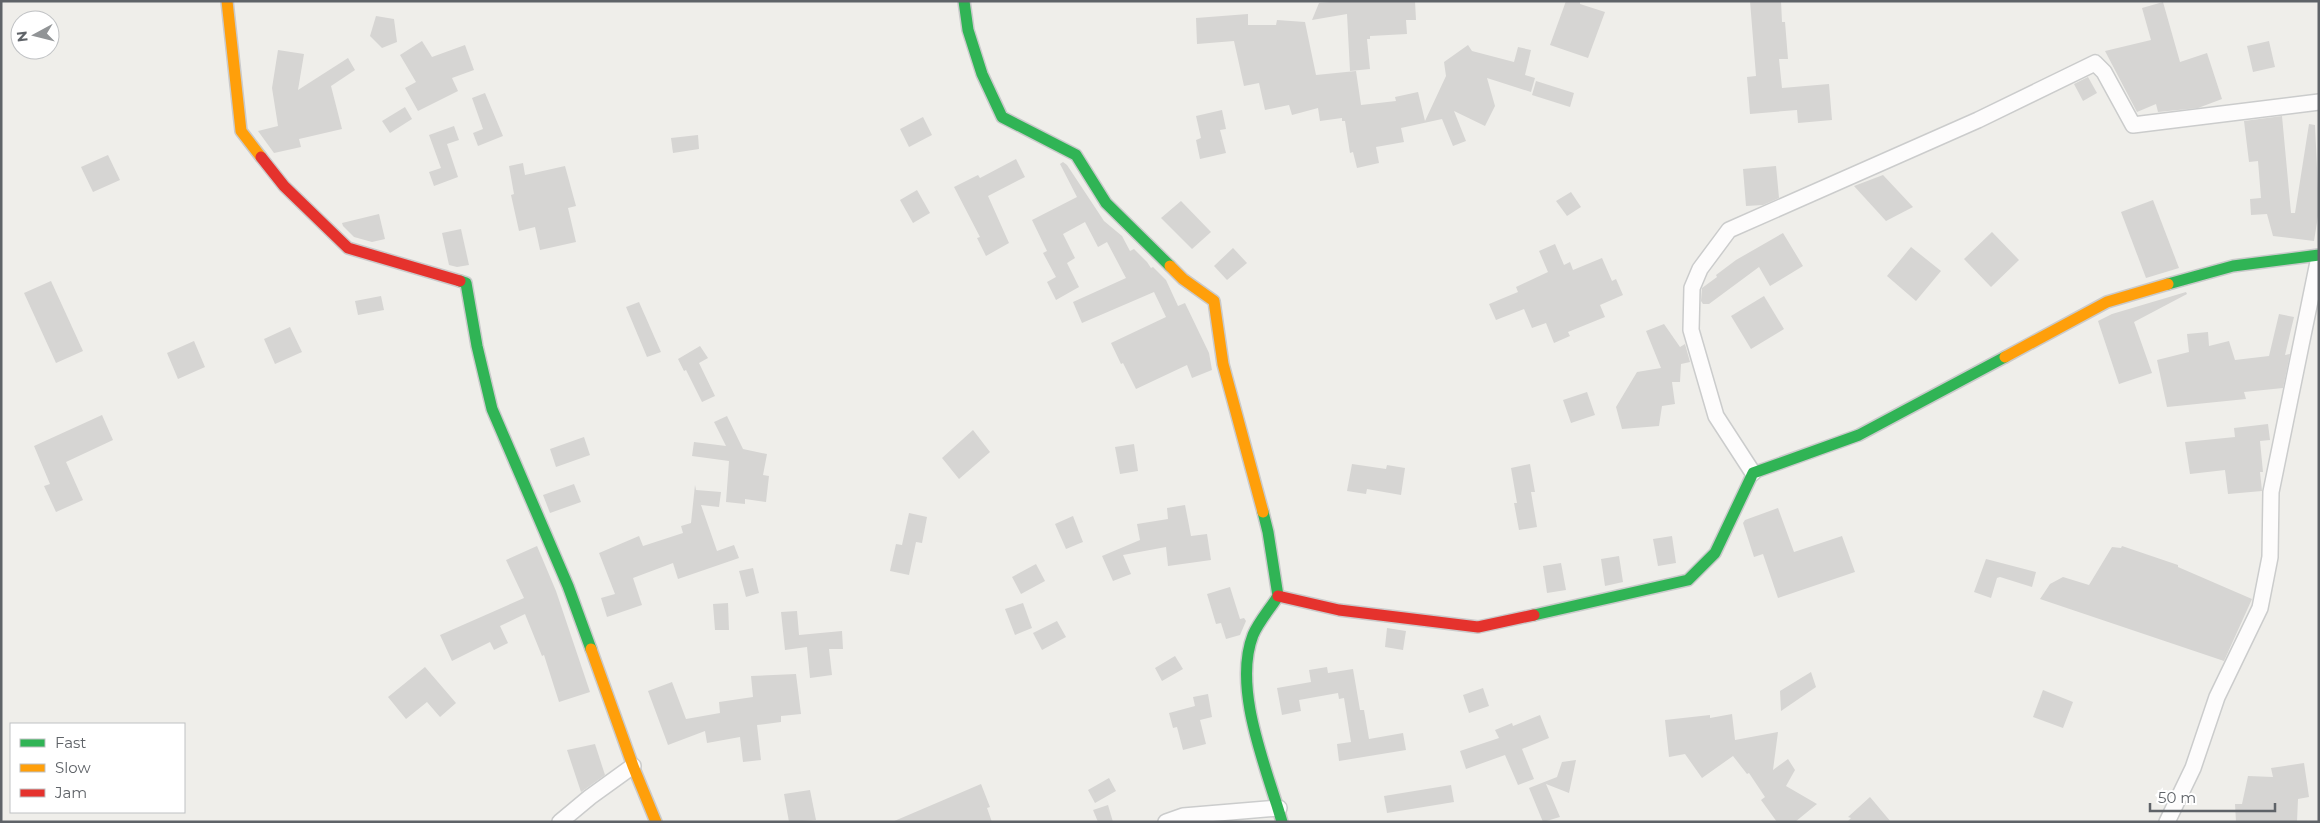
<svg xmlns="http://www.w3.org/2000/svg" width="2320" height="823" viewBox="0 0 2320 823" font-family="Montserrat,sans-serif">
  <rect width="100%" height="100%" fill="#efeeea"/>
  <g fill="#d6d5d3">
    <polygon points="1342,1 1415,1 1416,20 1406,20 1407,34 1370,36 1370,39 1367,39 1370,69 1350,71 1347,14 1312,20 1319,3"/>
    <polygon points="1566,1 1580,1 1580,4 1605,12 1588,58 1550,45"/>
    <polygon points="1750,1 1781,1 1782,22 1785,22 1788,59 1779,59 1782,88 1829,84 1832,120 1798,123 1797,110 1750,114 1747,77 1756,76"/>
    <polygon points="2163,2 2180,62 2207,53 2222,99 2198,108 2158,112 2156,104 2137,112 2105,51 2151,40 2142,8"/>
    <polygon points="1248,14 1248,25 1276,25 1277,20 1305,22 1316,75 1356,71 1361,105 1396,101 1395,97 1418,92 1425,121 1446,76 1444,62 1468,45 1472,51 1514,62 1518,47 1531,50 1525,75 1535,78 1531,92 1487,78 1495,106 1485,126 1454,111 1466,141 1453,146 1442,119 1401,128 1404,142 1376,147 1379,163 1357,168 1353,152 1350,153 1345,121 1342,121 1342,118 1320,121 1318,108 1292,115 1289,105 1265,110 1259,83 1244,86 1234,41 1197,44 1196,18"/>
    <polygon points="376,16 394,19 397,42 382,48 370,36"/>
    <polygon points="422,41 432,57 465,45 474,70 452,78 458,91 418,111 405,88 416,82 400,55"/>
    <polygon points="2269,41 2275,67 2253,72 2247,46"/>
    <polygon points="278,50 304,54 298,90 348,58 355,70 331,86 342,129 299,139 301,147 274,153 258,131 278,126 272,88"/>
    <polygon points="2088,77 2097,93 2083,101 2074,84"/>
    <polygon points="1536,81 1574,93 1570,107 1532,95"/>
    <polygon points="485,93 503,136 478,146 473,133 483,129 472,98"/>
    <polygon points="405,107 412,119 390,133 382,121"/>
    <polygon points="1222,110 1226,129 1220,130 1226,153 1200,159 1196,140 1201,138 1196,116"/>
    <polygon points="2282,116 2291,213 2295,213 2309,124 2315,125 2319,210 2314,241 2273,236 2267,214 2251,215 2250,199 2261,198 2258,161 2249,162 2244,121"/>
    <polygon points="923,117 932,135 909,147 900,129"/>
    <polygon points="454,126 459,140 447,144 458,177 434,186 429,172 441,168 429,135"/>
    <polygon points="698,135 699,149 673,153 671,138"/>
    <polygon points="108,155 120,180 93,192 81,167"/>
    <polygon points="1016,159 1025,177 988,196 1009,243 986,256 977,238 980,237 954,187 978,175 980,178"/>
    <polygon points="1063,162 1067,165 1104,221 1122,236 1130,251 1134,249 1147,262 1151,268 1153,267 1166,280 1178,306 1185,303 1209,353 1212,370 1192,378 1187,365 1136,389 1123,363 1121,364 1111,343 1166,317 1154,292 1082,323 1073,302 1126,278 1107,242 1098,247 1085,222 1063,234 1075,258 1067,263 1079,287 1056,300 1047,282 1056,277 1043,253 1047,251 1032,220 1077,197 1060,164"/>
    <polygon points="523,163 525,175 565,166 576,206 568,208 576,242 540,250 535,227 519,231 511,195 514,194 509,166"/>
    <polygon points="1776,166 1779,198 1763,205 1746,206 1743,169"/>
    <polygon points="1883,175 1913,207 1886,221 1854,186"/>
    <polygon points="917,190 930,213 913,223 900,200"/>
    <polygon points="1571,192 1581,207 1567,216 1556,201"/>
    <polygon points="2153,200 2179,268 2146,278 2121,212"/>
    <polygon points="1181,201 1211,232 1192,249 1161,218"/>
    <polygon points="379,214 385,239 372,242 354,237 343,226 342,223"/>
    <polygon points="461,229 469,265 457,267 449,265 442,233"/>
    <polygon points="1992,232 2019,260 1991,287 1964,259"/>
    <polygon points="1783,233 1803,266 1770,286 1759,267 1709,304 1703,304 1701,301 1702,288 1717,277 1716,275 1736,260"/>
    <polygon points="1555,244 1564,265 1570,262 1573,270 1602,258 1612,281 1616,279 1623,295 1600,305 1605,317 1568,332 1570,336 1554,343 1546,323 1532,328 1524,309 1496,320 1489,304 1518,292 1516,287 1548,272 1539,251"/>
    <polygon points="1911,247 1941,271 1916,301 1887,276"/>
    <polygon points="1233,248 1247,263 1227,280 1214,266"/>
    <polygon points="51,281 83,351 56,363 24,293"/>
    <polygon points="2186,292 2187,294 2134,322 2152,373 2119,384 2098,321 2112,314"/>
    <polygon points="381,296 384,310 358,315 355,301"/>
    <polygon points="1764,296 1784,329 1751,349 1731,316"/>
    <polygon points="639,302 661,352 647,357 626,307"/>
    <polygon points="2279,314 2294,317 2285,355 2290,354 2283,388 2244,392 2246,399 2167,407 2157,360 2189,352 2187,334 2208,332 2209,346 2229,341 2235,360 2269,356"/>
    <polygon points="1664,324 1680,347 1685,344 1690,362 1681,364 1680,382 1672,382 1675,404 1662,406 1659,426 1622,429 1616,407 1637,372 1661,368 1646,331"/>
    <polygon points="290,327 302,352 275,364 264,339"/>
    <polygon points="194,341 205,367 178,379 167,353"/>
    <polygon points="700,346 708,358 699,363 715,396 702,402 686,370 684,371 678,359"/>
    <polygon points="1587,392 1595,415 1571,423 1563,400"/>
    <polygon points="102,415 113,440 66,462 83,500 56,512 44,486 50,484 34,446"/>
    <polygon points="727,416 743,449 767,454 763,475 769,476 766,502 745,499 745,504 726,502 729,461 692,456 694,442 726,446 714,422"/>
    <polygon points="2268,424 2270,440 2260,441 2263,472 2260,472 2262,491 2228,494 2225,470 2190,474 2185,442 2235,437 2234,428"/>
    <polygon points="973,430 990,452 959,479 942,458"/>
    <polygon points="584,437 590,455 556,467 550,449"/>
    <polygon points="1134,444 1138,471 1120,474 1115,447"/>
    <polygon points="1352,464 1386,469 1387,465 1405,468 1401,495 1367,489 1366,494 1347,491"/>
    <polygon points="1530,464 1535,492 1531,492 1537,527 1519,530 1514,503 1517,503 1511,468"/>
    <polygon points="574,484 581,502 550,513 543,495"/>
    <polygon points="695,485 696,490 721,492 719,507 701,505 717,551 734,545 739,558 678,579 673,563 633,578 642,605 607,617 601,598 615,594 599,553 639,536 643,546 683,533 681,526 691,523"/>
    <polygon points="1185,505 1191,536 1207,534 1211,560 1168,566 1166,547 1123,555 1131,574 1113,581 1102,556 1140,540 1137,524 1168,519 1167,508"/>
    <polygon points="1778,508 1794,552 1842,536 1855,572 1778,598 1763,554 1754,557 1743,523 1745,520"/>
    <polygon points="909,513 927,517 922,543 916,542 909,575 890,571 896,544 902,545"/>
    <polygon points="1073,516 1083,542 1066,549 1055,524"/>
    <polygon points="1672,536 1676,563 1658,566 1653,539"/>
    <polygon points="537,546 556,591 590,692 559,702 544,655 542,656 525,614 500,626 508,643 494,650 490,642 452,661 440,635 524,598 506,560"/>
    <polygon points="2122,546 2178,565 2178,567 2252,599 2224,661 2040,599 2050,584 2063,577 2089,585 2112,547 2121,548"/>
    <polygon points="1619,556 1623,582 1605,586 1601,559"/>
    <polygon points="1986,559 2036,572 2032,587 2000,577 1997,578 1991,598 1974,592"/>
    <polygon points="1561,563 1566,590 1547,593 1543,566"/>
    <polygon points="1036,564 1045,581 1021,594 1012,577"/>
    <polygon points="753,568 759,593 746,597 739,571"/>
    <polygon points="1230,587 1240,619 1244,618 1246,621 1240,635 1226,639 1221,623 1216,624 1207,594"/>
    <polygon points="728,603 729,630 715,630 713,604"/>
    <polygon points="1023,603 1032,628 1015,635 1005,609"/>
    <polygon points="797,611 799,635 842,631 843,649 829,649 832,675 810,678 807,647 785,650 781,612"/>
    <polygon points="1057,621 1066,637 1042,650 1033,633"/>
    <polygon points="1387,628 1406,631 1403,650 1385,647"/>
    <polygon points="1175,656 1183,669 1162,681 1155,668"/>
    <polygon points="425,667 456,703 440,717 427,702 406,719 388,697"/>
    <polygon points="1327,667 1328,673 1353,669 1360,710 1364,710 1369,739 1403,733 1406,750 1339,761 1337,744 1351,742 1344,698 1339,699 1338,693 1299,700 1301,711 1282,715 1277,688 1311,682 1309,670"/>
    <polygon points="1811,672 1816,687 1781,711 1780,691"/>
    <polygon points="796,674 801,714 781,716 781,722 757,725 761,760 743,762 740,737 707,743 705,731 668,745 648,691 672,682 686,719 720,713 719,702 753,697 751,676"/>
    <polygon points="1483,688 1489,706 1469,713 1463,695"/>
    <polygon points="2043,690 2073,702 2063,728 2033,717"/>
    <polygon points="1208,694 1212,717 1200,720 1206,744 1183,750 1177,727 1173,728 1169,713 1195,706 1193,697"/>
    <polygon points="1732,714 1735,740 1778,732 1773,770 1788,759 1795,770 1786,786 1817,804 1795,822 1777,822 1761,800 1765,797 1749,773 1747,774 1733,756 1702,778 1685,754 1669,757 1665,720 1710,715 1710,718"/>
    <polygon points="1540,715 1549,738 1522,749 1534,779 1518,785 1505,755 1466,769 1460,751 1499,738 1495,730 1512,723 1513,726"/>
    <polygon points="595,744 605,775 581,792 567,750"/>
    <polygon points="1576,760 1569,793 1546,784 1560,817 1543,822 1529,788 1557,777 1562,762"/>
    <polygon points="2304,763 2309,797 2298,799 2297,822 2236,822 2235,804 2242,804 2248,776 2273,777 2271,768"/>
    <polygon points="1109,778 1116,791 1095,803 1088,790"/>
    <polygon points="981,784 990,807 987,808 992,822 892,822"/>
    <polygon points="1451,785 1454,802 1387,813 1384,796"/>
    <polygon points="810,790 816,820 789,822 784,794"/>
    <polygon points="1870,797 1891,822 1847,822 1851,818 1848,817"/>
    <polygon points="1108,805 1113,822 1098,822 1093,810"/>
  </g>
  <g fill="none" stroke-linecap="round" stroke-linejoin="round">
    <g stroke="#cbcccc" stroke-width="18">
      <g id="street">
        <polyline points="1753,473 1716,416 1691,330 1692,288 1700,269 1729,230 1978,120 2095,63 2104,72 2133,125 2319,102"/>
        <polyline points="560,822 590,797 633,766"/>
        <polyline points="1166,822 1183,816 1279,808"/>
        <polyline points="2167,822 2193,768 2217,697 2260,608 2270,557 2271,492 2319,257"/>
      </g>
    </g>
    <g stroke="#cacacb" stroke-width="14">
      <g id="fast">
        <polyline points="964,1 968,30 982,74 1002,117 1076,155 1106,203 1170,266"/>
        <polyline points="460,281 466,283 477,346 492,409 568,586 591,649"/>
        <polyline points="2168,284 2233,266 2319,255"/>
        <path d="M1263,512L1268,532L1278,596C1270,609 1259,621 1253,635C1232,689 1267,769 1282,822"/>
        <polyline points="1534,615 1688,580 1715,553 1753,473 1859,435 2005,357"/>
      </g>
    </g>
    <g stroke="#cacacb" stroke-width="14">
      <g id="slow">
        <polyline points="227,1 241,131 261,157"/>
        <polyline points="1170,266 1183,279 1214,301 1223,364 1263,512"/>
        <polyline points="2005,357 2107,302 2168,284"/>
        <polyline points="591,649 633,766 656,822"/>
      </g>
    </g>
    <g stroke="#cacacb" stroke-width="14">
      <g id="jam">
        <polyline points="261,157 284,186 348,248 460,281"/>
        <polyline points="1278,596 1339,610 1478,627 1534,615"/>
      </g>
    </g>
    <use href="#street" stroke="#fdfcfc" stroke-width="15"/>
    <use href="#fast" stroke="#30b455" stroke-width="11"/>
    <use href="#slow" stroke="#ff9f0a" stroke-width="11"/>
    <use href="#jam" stroke="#e5322d" stroke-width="11"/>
  </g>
  <rect width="2320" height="823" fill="none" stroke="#5f6368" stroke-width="5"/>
  <rect x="10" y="723" width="175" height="90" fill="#ffffff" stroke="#bfc1c3"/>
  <rect x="20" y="739" width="25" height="8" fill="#30b455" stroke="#bfc1c3"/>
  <text x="55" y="748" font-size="15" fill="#5f6368">Fast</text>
  <rect x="20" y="764" width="25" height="8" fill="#ff9f0a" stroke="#bfc1c3"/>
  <text x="55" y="773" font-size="15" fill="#5f6368">Slow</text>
  <rect x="20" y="789" width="25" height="8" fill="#e5322d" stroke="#bfc1c3"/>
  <text x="55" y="798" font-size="15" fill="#5f6368">Jam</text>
  <g transform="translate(35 35) rotate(263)"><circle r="24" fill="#ffffff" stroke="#bfc1c3"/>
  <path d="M0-4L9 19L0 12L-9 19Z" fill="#919496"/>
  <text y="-8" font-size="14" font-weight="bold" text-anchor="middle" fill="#5f6368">N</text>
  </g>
  <path d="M2150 803v8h125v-8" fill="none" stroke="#5f6368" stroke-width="2.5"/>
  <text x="2158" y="803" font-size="15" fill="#5f6368" stroke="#ffffff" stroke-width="4" paint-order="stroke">50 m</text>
</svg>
